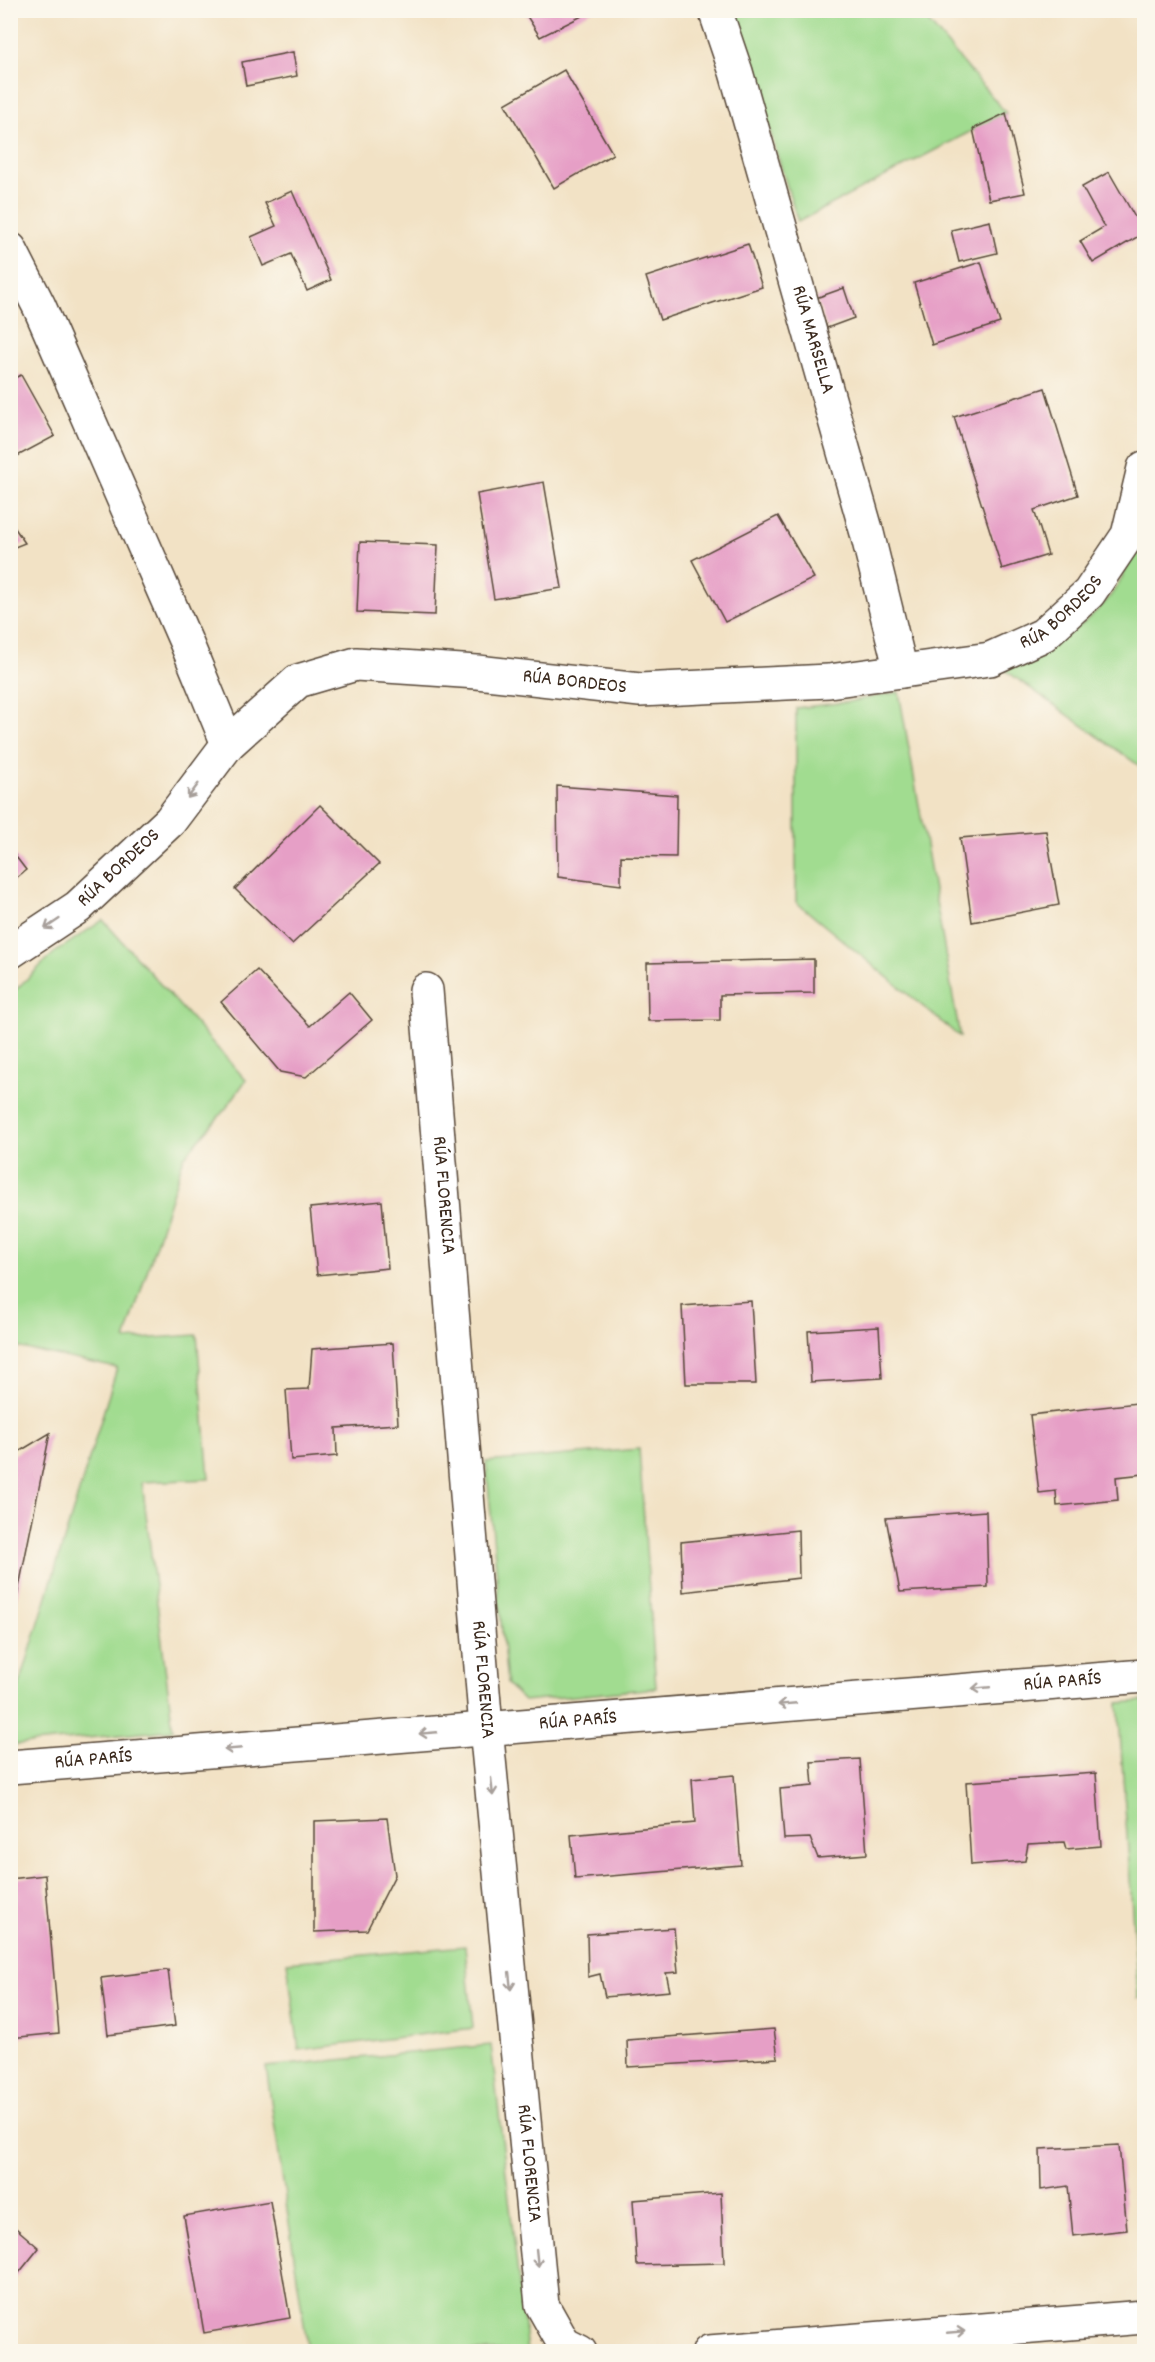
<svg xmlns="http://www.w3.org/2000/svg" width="1155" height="2362" viewBox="0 0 1155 2362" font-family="Dekko,sans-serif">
  <rect width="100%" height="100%" fill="#fbf7ec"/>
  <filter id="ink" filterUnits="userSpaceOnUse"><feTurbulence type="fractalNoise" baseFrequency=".0167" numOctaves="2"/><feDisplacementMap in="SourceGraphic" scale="12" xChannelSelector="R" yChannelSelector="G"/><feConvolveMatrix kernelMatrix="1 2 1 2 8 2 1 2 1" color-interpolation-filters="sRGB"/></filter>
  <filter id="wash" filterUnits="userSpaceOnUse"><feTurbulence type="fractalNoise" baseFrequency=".008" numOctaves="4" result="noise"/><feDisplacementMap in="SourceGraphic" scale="24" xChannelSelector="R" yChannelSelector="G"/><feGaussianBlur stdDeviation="1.35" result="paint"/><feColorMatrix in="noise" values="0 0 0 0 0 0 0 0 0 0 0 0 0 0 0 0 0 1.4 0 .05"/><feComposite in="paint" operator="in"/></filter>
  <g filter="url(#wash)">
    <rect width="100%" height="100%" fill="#f2e2c5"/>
    <g fill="#a1dc90" stroke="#6e8357" stroke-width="1.5">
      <polygon points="733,11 919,11 1006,113 798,222"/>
      <path d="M1144,531V769L1005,670C1041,651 1079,632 1107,600C1123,580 1134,554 1144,531Z"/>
      <polygon points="899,692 960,1037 796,902 796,708 848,702"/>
      <polygon points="103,920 246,1080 227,1107 184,1157 125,1340 197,1335 209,1479 142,1482 173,1730 11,1745 11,1713 117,1368 11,1346 11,994 54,953"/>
      <polygon points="639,1449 656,1688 524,1701 507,1684 486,1462"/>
      <polygon points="1144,1701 1144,1997 1138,1998 1118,1703"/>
      <polygon points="465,1946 473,2028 299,2050 287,1962"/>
      <polygon points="491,2045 527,2351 308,2351 266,2067"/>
    </g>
    <g id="blocks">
      <g fill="#e69fc6">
        <polygon points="523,10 594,10 540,37"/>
        <polygon points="293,52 297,76 246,86 242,62"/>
        <polygon points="564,70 613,154 554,188 505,104"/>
        <polygon points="1006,113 1025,193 989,200 973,129"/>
        <polygon points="1109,172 1144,233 1093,263 1080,241 1104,227 1082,187"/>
        <polygon points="292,191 331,280 307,291 291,254 263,266 251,237 276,226 265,203"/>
        <polygon points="990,221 997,253 959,262 951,230"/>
        <polygon points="748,244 762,287 660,320 646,277"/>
        <polygon points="981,262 1000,323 932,345 914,283"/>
        <polygon points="844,288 854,318 827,328 816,298"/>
        <polygon points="21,375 55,436 10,460 10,380"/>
        <polygon points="1045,388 1078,495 1034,510 1048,555 1002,569 954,417"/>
        <polygon points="544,482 562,588 494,599 477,494"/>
        <polygon points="778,516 814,578 725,622 692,560"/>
        <polygon points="10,521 25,543 10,549"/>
        <polygon points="360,542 438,545 435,615 357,612"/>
        <polygon points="557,786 677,795 676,857 621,856 621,885 558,877"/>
        <polygon points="320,805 379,864 292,944 235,889"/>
        <polygon points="1046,831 1059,905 972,922 960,838"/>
        <polygon points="10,849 26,870 10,883"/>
        <polygon points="814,959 814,993 720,995 720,1020 648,1021 647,963"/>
        <polygon points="257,970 310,1026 349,992 372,1020 306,1077 280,1072 221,1002"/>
        <polygon points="382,1201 388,1268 317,1275 310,1208"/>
        <polygon points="751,1301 756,1384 686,1384 682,1306"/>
        <polygon points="879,1327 882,1378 811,1382 808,1331"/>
        <polygon points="393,1343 398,1424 336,1428 337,1456 291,1460 286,1390 309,1389 312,1349"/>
        <polygon points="1137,1403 1144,1474 1116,1477 1118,1500 1057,1506 1056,1491 1039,1493 1030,1415"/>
        <polygon points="50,1433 12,1622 10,1622 10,1457"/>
        <polygon points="986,1511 988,1587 900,1592 886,1518"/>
        <polygon points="798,1530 799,1578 683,1592 681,1542"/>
        <polygon points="860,1759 867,1854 818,1858 810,1838 784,1839 780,1789 813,1786 811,1762"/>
        <polygon points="1096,1773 1101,1846 1066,1849 1064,1842 1028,1844 1025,1861 971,1865 966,1782"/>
        <polygon points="734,1775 741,1865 575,1879 571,1835 695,1823 692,1779"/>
        <polygon points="387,1818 395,1875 367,1930 314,1932 314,1821"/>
        <polygon points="45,1875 59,2033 10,2038 10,1879"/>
        <polygon points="674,1928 678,1972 666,1973 670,1991 605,1997 600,1974 588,1977 587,1934"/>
        <polygon points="168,1970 175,2026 108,2035 101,1978"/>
        <polygon points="774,2029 778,2058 628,2067 627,2040"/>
        <polygon points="1119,2145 1127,2230 1073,2236 1068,2186 1041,2190 1040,2149"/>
        <polygon points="721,2193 724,2263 637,2265 633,2200"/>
        <polygon points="270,2201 290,2318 204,2333 184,2216"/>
        <polygon points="10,2223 39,2248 10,2284"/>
      </g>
    </g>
  </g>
  <g filter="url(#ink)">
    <use href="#blocks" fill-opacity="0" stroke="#564637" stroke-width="1.5"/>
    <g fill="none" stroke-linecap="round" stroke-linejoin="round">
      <g stroke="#564637" stroke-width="36">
        <g id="minor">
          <path id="s1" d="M715,10L736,72L867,533L901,671"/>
          <polyline points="10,249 39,306 186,642 228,744"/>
          <path id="s2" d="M10,952L78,907L170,821L228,744L298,681L356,664L477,672L640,690L829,681L990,659L1043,635L1089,593L1128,535L1144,468"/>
          <path id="s3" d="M426,990L486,1728L542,2305L564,2344L580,2352"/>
          <path id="s4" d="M10,1767L1144,1676"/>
          <polyline points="709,2352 1144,2317"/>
        </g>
      </g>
      <use href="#minor" stroke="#fff" stroke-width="33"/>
    </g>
    <defs><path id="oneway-shaft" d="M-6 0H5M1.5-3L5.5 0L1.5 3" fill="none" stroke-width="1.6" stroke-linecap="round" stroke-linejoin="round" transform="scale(1.5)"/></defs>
    <g stroke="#a79f9a">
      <use href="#oneway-shaft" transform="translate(193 791) rotate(127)"/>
      <use href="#oneway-shaft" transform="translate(52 924) rotate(146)"/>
      <use href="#oneway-shaft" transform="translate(981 1688) rotate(175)"/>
      <use href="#oneway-shaft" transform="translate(787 1704) rotate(175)"/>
      <use href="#oneway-shaft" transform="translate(428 1733) rotate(175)"/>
      <use href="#oneway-shaft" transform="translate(233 1749) rotate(175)"/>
      <use href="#oneway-shaft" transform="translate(492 1787) rotate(84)"/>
      <use href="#oneway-shaft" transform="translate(510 1981) rotate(84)"/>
      <use href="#oneway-shaft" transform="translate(537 2258) rotate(84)"/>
      <use href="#oneway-shaft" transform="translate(956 2332) rotate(-5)"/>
    </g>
  </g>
  <g text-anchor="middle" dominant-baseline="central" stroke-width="4.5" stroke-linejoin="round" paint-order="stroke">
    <g font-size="20" fill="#3b2a1e" stroke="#fbf7ec">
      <text stroke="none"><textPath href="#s1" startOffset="344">RÚA MARSELLA</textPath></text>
      <text stroke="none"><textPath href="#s2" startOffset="1182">RÚA BORDEOS</textPath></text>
      <text stroke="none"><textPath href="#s2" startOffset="678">RÚA BORDEOS</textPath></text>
      <text stroke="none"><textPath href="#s2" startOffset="138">RÚA BORDEOS</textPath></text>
      <text stroke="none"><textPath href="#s3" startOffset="206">RÚA FLORENCIA</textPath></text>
      <text stroke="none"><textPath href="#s3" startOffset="692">RÚA FLORENCIA</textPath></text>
      <text stroke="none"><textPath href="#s4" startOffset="1056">RÚA PARÍS</textPath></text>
      <text stroke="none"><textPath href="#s4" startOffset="570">RÚA PARÍS</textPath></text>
      <text stroke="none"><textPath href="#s4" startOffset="84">RÚA PARÍS</textPath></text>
      <text stroke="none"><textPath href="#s3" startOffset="1178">RÚA FLORENCIA</textPath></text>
    </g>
  </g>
  <rect width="1155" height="2362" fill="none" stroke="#fbf7ec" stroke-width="36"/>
</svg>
